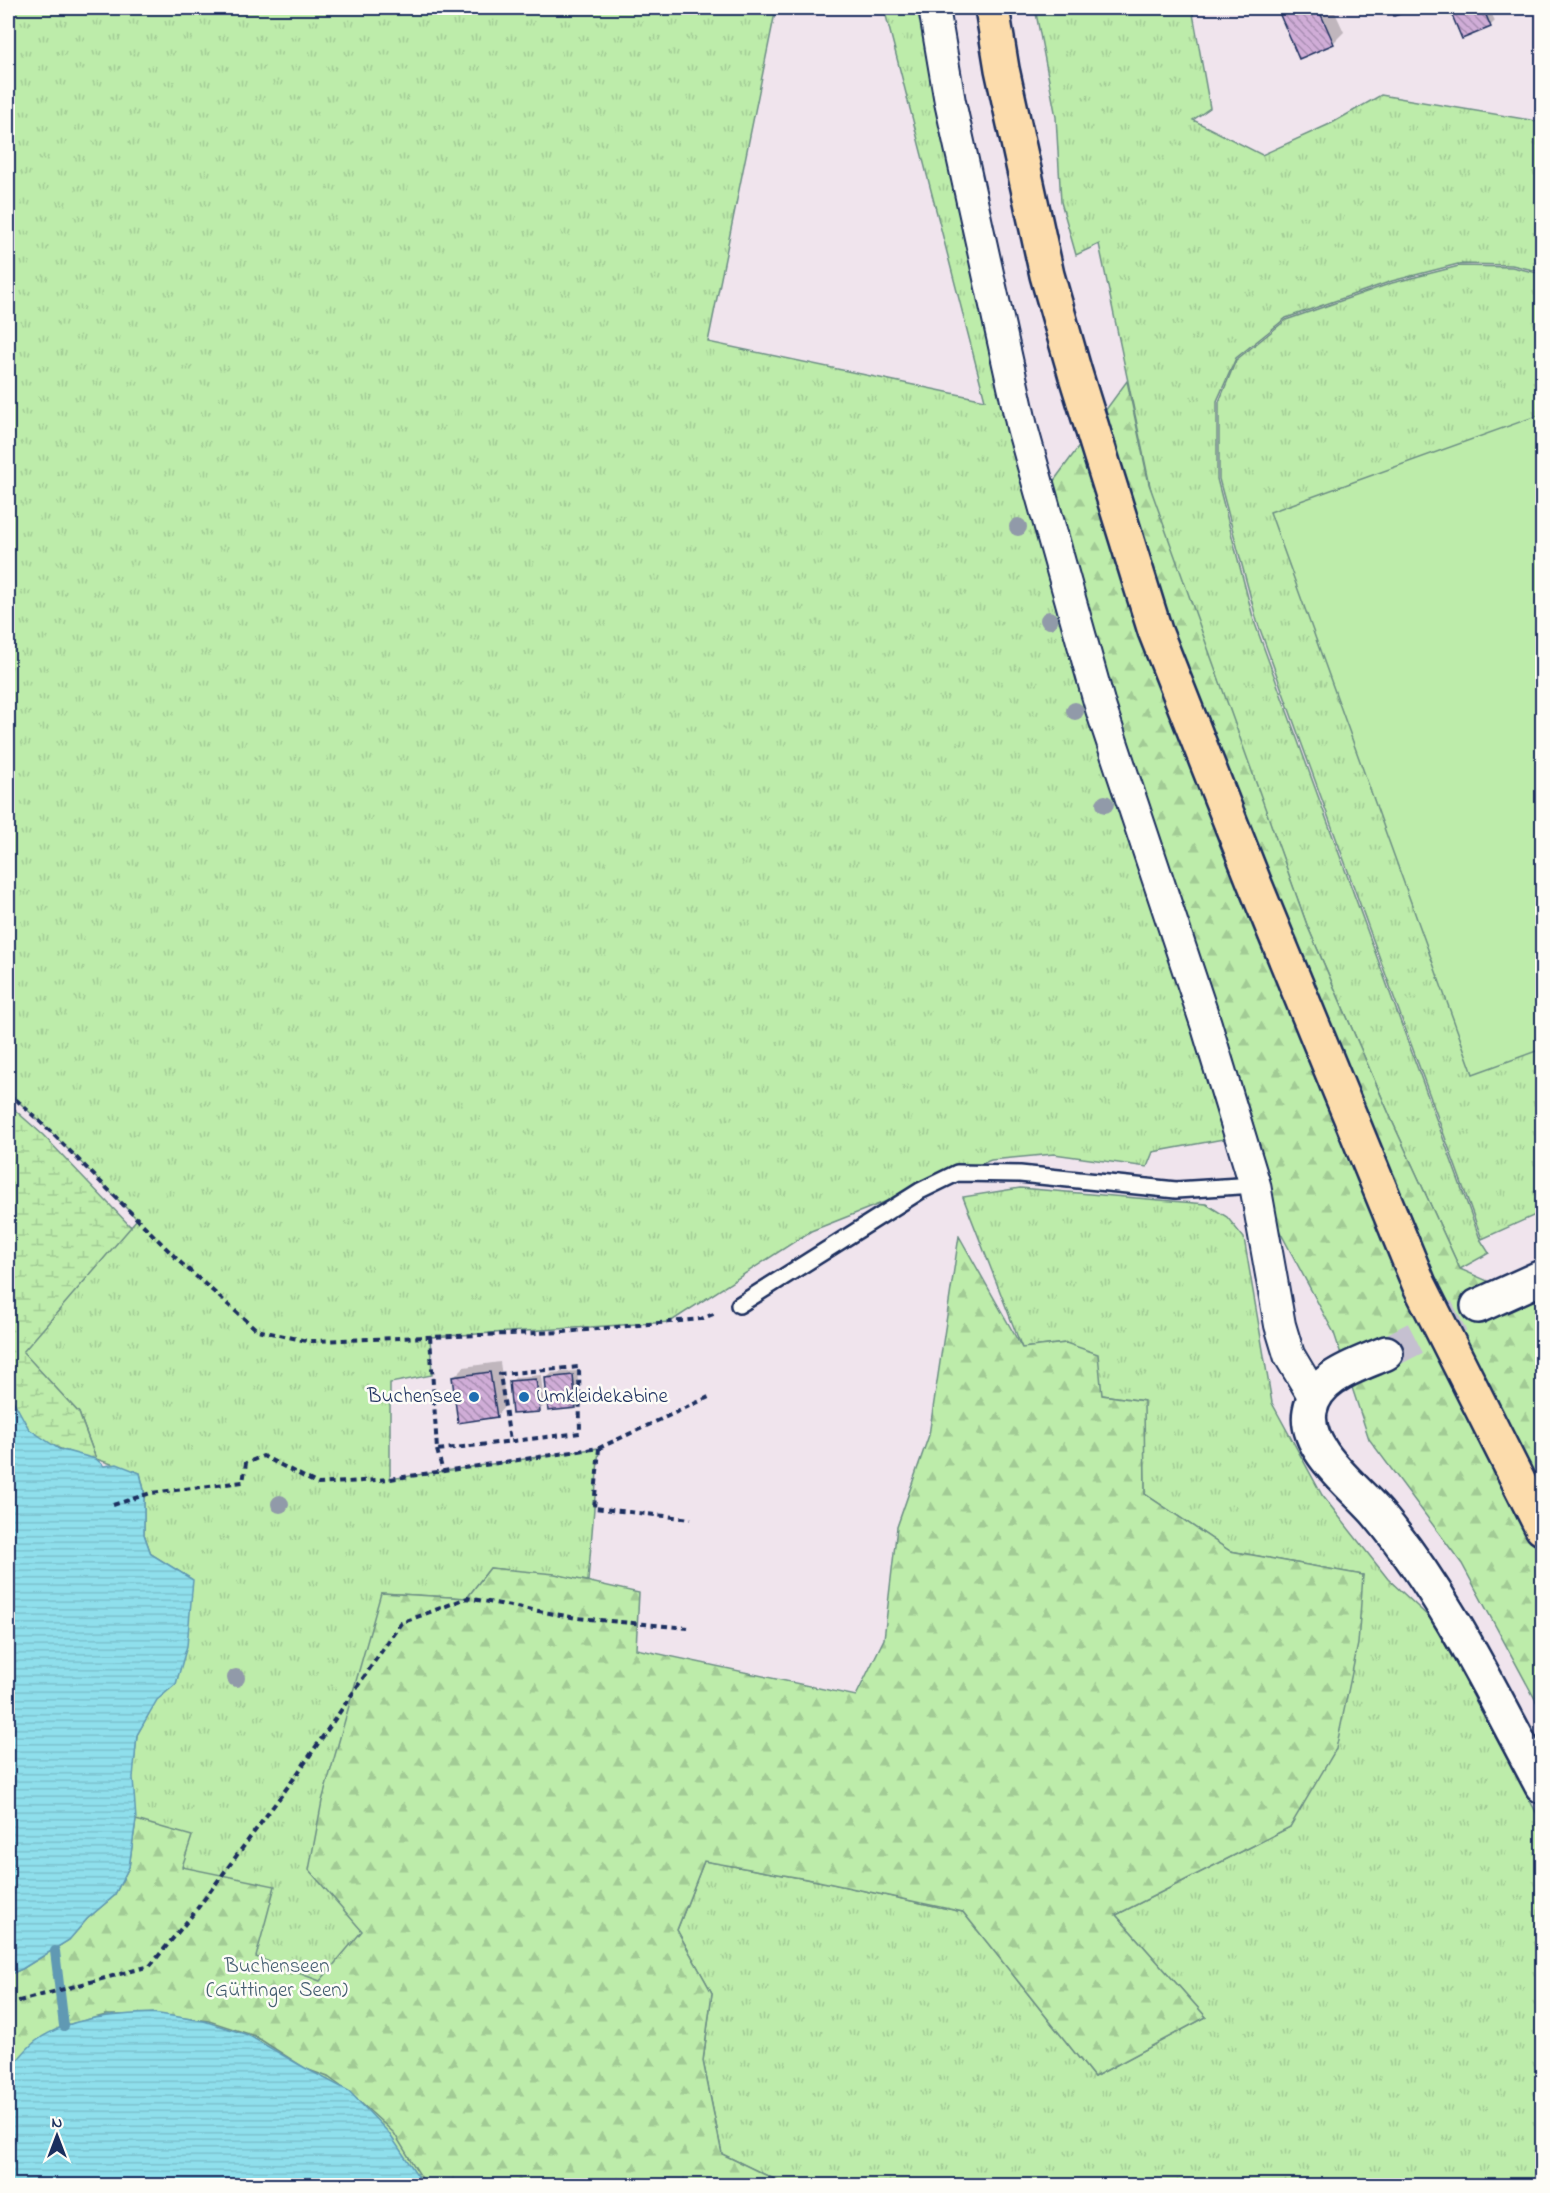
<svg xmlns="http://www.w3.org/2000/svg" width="1550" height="2193" viewBox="0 0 1550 2193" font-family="'Indie Flower',sans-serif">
  <defs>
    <pattern id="grass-tufts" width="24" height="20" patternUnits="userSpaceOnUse" patternTransform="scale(1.5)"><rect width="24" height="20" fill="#bdecaa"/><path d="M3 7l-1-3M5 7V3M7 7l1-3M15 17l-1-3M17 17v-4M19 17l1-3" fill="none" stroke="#a2cb95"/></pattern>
    <pattern id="forest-firs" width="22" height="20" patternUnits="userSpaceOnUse" patternTransform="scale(1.5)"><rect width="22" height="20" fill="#bdecaa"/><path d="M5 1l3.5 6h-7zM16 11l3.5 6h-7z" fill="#a2cb95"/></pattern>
    <pattern id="wetland-marsh" width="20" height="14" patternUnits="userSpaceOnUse" patternTransform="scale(1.5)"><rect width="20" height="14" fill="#bdecaa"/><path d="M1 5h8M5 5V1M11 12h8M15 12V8" fill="none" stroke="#a2cb95"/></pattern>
    <pattern id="water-rules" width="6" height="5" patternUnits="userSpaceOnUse" patternTransform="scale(1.5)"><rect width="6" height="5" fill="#8fdfec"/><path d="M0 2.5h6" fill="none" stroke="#7bc0cd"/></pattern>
    <pattern id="building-back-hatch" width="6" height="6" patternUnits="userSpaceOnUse" patternTransform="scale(1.5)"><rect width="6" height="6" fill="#d0add7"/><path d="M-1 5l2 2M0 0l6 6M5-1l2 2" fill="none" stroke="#a88db2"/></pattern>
  </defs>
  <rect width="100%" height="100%" fill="#f0e4ed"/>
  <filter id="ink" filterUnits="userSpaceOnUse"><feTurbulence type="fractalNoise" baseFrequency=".0167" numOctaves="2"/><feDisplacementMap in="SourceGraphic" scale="12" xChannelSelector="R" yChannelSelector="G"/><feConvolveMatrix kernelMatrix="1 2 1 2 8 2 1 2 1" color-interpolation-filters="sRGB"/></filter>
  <g filter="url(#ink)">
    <g fill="url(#grass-tufts)" stroke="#6c8e84" stroke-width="1.5">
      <polygon points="8,8 776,8 708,342 985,400 884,8 934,8 1017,407 1240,1136 1153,1152 1147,1167 1054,1154 991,1160 811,1231 670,1322 430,1337 432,1375 390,1383 390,1479 599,1448 588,1581 490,1568 467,1598 381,1593 555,2185 8,2185 134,1763 137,1735 149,1713 191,1579 151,1554 144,1534 144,1490 140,1473 96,1459 79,1413 22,1352 137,1219 50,1131 8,1092"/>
      <polygon points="1035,8 1192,8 1210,108 1193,120 1262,155 1332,123 1381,95 1542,122 1542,272 1512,265 1458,264 1392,281 1286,318 1236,358 1217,401 1217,479 1254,621 1480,1239 1489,1253 1460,1269 1393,1123 1307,925 1154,505 1099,244 1076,255 1061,202 1056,117"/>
      <polygon points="1459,266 1512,267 1542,274 1542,1212 1482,1239 1257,621 1219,479 1219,402 1236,360 1286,320 1392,283"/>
      <polygon points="1020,1188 1206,1204 1227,1217 1244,1238 1272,1403 1322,1495 1388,1579 1432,1620 1542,1823 1542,2185 796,2186 780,2182 722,2154 703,2061 712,1993 677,1930 704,1861 824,1882 963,1912 1094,2077 1206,2017 1116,1915 1290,1827 1363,1575 1230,1551 1145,1494 1143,1401 1102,1395 1066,1343 1022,1348 963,1197"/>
    </g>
    <g fill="url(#forest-firs)" stroke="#6c8e84" stroke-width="1.5">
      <polygon points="1127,381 1149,484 1307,925 1393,1123 1460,1269 1542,1305 1542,1712 1462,1564 1369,1439 1334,1333 1255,1185 1042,497"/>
      <polygon points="959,1236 1022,1348 1066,1343 1098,1354 1102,1395 1144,1401 1145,1494 1230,1551 1363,1575 1358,1644 1336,1749 1290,1827 1116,1915 1206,2017 1094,2077 963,1912 818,1881 704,1861 677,1930 712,1993 703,2061 722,2154 780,2182 796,2185 426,2185 394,2133 350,2093 328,2077 306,2069 255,2036 209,2021 155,2015 106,2015 63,2026 34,2043 8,2073 8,1975 22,1969 69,1940 87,1919 114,1896 129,1867 136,1820 192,1836 182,1867 275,1886 256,1957 320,1981 362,1931 309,1870 322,1801 381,1593 467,1598 490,1568 555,1574 639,1593 636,1649 856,1696 884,1639 897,1527 929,1435"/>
    </g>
    <path fill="url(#wetland-marsh)" stroke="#6c8e84" stroke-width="1.5" d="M8,1104L43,1135L131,1227L23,1352L79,1413L96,1459C75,1455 42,1445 28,1428C20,1417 18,1405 8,1397Z"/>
    <polygon fill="#bdecaa" stroke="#6c8e84" stroke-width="1.5" points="1542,414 1542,1049 1473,1074 1270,512"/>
    <g fill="url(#water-rules)" stroke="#6199b3" stroke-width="1.5">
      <polygon points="8,1397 14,1402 29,1429 59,1449 96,1459 104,1466 117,1464 140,1473 144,1490 144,1534 151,1554 193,1580 187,1646 176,1684 157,1700 137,1735 133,1778 136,1820 129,1867 114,1896 87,1919 69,1940 22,1969 8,1975"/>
      <path d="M153,2013L204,2021L248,2035L305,2068L349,2091L388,2132L424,2185H8V2072C16,2062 25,2049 36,2041C70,2016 114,2015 153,2013Z"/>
    </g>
    <g fill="#0003">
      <polygon points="1278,8 1333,8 1344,32 1333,43 1300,57"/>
      <polygon points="1452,8 1489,8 1495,21 1490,26 1451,9"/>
      <polygon points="500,1362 506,1405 496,1416 453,1378 464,1367"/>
      <polygon points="577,1371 580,1402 575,1407 547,1378 552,1373"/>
      <polygon points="541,1375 544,1406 539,1410 511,1382 516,1377"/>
    </g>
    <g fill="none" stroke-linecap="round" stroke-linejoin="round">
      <polyline stroke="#6199b3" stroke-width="10" points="55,1951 64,2026"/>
    </g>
    <g fill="url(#building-back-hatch)" stroke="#1b2f5e" stroke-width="1.5">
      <polygon points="1277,8 1318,8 1334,44 1299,59"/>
      <polygon points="1391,8 1417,8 1394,16"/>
      <polygon points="1449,8 1483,8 1491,27 1462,39"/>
      <polygon points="490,1372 497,1417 458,1423 452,1377"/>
      <polygon points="573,1375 576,1408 548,1411 545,1378"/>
      <polygon points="536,1379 540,1412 512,1414 509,1381"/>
    </g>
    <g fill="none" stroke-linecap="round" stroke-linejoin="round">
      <polyline stroke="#c5c0d0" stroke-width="33" stroke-dasharray="33 16" stroke-linecap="butt" points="1386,1353 1478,1306"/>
      <g stroke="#1b2f5e" stroke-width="20">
        <polyline id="service" points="739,1305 920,1191 957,1173 1020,1174 1176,1190 1255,1185"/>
      </g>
      <g stroke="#1b2f5e" stroke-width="34">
        <polyline id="minor" points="934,8 950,102 1022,427 1101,709 1206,1024 1255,1185 1280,1325 1289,1355 1314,1397"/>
      </g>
      <g stroke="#1b2f5e" stroke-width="38">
        <g id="secondary">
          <polyline points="1478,1306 1542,1277"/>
          <path d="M1386,1353C1359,1365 1316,1376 1310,1411C1303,1449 1356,1488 1378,1514C1446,1595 1492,1693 1542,1786"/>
        </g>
      </g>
      <g stroke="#1b2f5e" stroke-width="38">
        <polyline id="primary" points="992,8 1002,69 1047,275 1075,373 1155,631 1254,882 1419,1284 1542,1528"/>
      </g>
      <g stroke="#1b2f5e" stroke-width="4" stroke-dasharray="6 4.5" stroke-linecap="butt">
        <polyline points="8,1092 50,1131 181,1263 257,1330 307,1341 316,1341 564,1332 701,1319 716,1313"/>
        <polyline points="430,1336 437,1450 580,1433 579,1367 500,1374 510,1441"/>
        <polyline points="599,1448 594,1508 691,1519"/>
        <polyline points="437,1450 443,1472"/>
        <polyline points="113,1505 151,1493 243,1482 246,1463 263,1456 318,1484 390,1479 599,1448 711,1396"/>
        <polyline points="8,2004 150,1966 194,1913 295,1777 401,1623 467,1598 577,1618 688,1628"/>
      </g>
      <use href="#service" stroke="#fdfcf7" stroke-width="15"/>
      <use href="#minor" stroke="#fdfcf7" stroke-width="30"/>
      <use href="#secondary" stroke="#fdfcf7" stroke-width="33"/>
      <use href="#primary" stroke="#fcdcac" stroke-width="33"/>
    </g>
    <g fill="#919aa9">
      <circle cx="1018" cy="527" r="9"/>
      <circle cx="1049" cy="620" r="9"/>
      <circle cx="1075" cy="711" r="9"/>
      <circle cx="1105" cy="804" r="9"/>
      <circle cx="280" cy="1504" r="9"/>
      <circle cx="236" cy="1678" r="9"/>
    </g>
  </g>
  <g fill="#1f6fb2" stroke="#fdfcf7" stroke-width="2">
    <circle cx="474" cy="1397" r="6"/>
    <circle cx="524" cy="1397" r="6"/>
  </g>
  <g text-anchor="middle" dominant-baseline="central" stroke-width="5" stroke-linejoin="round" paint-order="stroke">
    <g font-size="21" fill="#1b2f5e" stroke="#fdfcf7" text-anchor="end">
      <text x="462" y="1397">Buchensee</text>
      <text x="536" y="1397" text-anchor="start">Umkleidekabine</text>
    </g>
    <g font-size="21" fill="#445e71" stroke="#fdfcf7">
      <text x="277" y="1967">Buchenseen<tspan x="277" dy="24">(Güttinger Seen)</tspan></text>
    </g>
  </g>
  <rect width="1550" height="2193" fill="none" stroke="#fdfcf7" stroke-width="30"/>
  <rect x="15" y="15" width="1520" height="2163" fill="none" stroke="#1b2f5e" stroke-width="2" filter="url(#ink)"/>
  <g transform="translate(57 2136)" stroke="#fdfcf7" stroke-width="4.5" paint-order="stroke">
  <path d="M0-4.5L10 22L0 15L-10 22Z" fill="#1b2f5e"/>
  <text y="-9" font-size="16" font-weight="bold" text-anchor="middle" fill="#1b2f5e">N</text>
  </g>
</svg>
